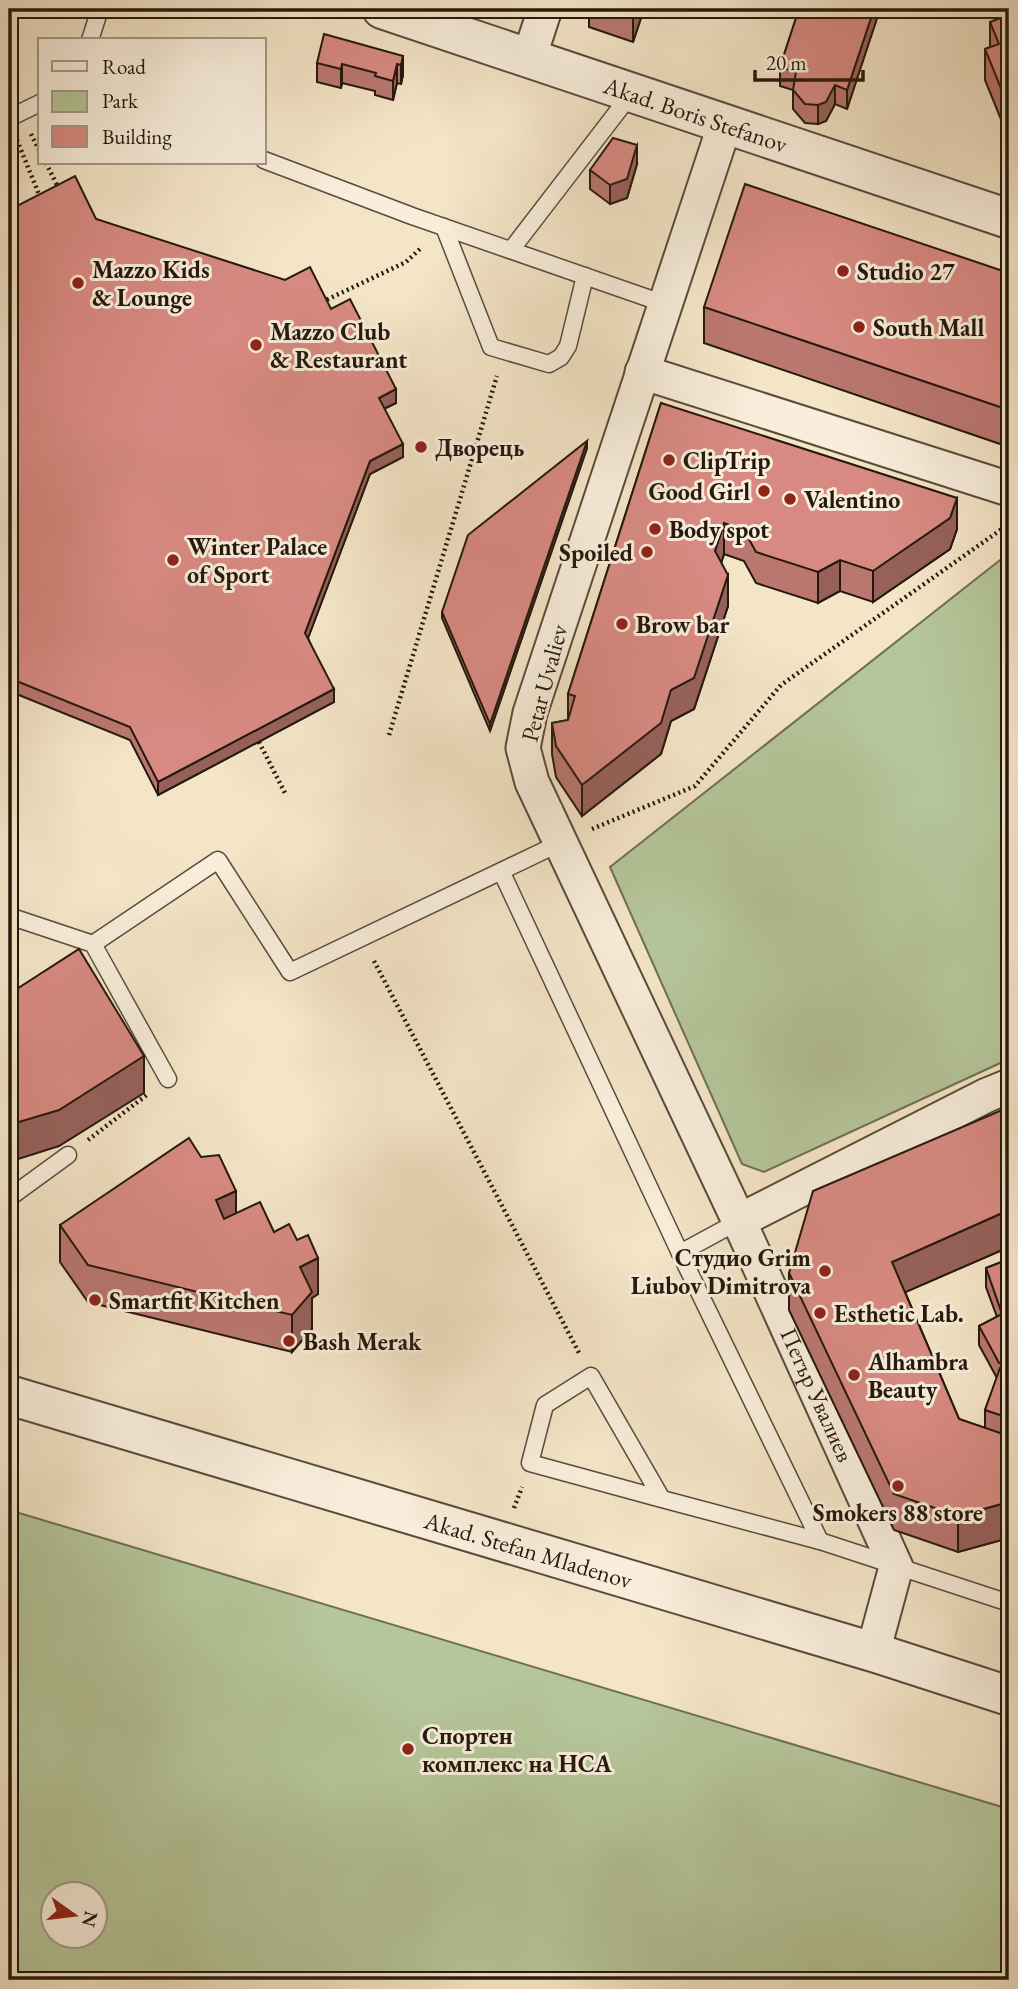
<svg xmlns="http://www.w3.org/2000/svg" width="1018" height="1989" viewBox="0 0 1018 1989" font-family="'EB Garamond',serif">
  <rect width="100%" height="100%" fill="#f4e5c7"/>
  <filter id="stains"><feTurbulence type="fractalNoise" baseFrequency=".00286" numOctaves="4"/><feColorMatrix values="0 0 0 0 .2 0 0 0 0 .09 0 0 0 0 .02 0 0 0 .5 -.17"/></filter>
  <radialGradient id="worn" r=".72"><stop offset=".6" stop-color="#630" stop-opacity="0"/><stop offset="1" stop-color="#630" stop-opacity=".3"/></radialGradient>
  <g fill="#b5c69a" stroke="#6d6f54" stroke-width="2" fill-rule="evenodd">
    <polygon points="1009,553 1009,1059 764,1172 742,1164 610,867"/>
    <path d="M9,1510L1009,1809V1980H9ZM52,1895H94V1937H52Z"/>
  </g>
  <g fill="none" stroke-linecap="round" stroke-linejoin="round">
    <g stroke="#594b3c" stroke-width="19">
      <g id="service">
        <polyline points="90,40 100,9"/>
        <polyline points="9,118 40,103"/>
        <polyline points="264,160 412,216 665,304"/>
        <polyline points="444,227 491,347 549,364 561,357 568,346 585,276"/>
        <polyline points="511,250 631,94"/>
        <polyline points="502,873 680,1253 820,1541"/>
        <polyline points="9,916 93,944 168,1079"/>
        <polyline points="93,944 218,860 290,972 562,842"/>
        <polyline points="9,1198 68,1155"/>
        <polyline points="680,1253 739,1221"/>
        <polyline points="662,1499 530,1463 545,1405 591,1376 662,1499 820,1541 1009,1603"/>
      </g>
    </g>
    <g stroke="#594b3c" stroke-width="37">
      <g id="minor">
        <polyline points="529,58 545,9"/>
        <path id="s1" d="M725,124L530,713L523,748L532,782L739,1221L896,1567L873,1652"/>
        <polyline points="642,372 1009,489"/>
        <polyline points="739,1221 987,1095 1009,1086"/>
      </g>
    </g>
    <g stroke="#594b3c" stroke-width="42">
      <g id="tertiary">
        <path id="s2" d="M382,9L1009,219"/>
        <path id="s3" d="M9,1395L873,1652L1009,1696"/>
      </g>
    </g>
    <g stroke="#25180d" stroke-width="4.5" stroke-dasharray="2 3.5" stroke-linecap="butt">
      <polyline points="31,134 40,152"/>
      <polyline points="17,140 40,197"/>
      <polyline points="46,163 59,189"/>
      <polyline points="322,302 406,262 421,248"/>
      <polyline points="389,735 497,376"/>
      <polyline points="259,742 286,795"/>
      <polyline points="592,829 695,786 781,685 1009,524"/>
      <polyline points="374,961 579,1353"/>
      <polyline points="88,1140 148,1094"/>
      <polyline points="514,1508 522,1487"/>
    </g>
    <use href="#service" stroke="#f8eedb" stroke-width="16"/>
    <use href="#minor" stroke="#f8eedb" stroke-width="33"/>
    <use href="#tertiary" stroke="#f8eedb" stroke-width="38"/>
  </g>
  <g fill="#ba7770" stroke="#25180d" stroke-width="2">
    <polygon points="589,9 644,9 633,42 589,27"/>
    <polygon points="799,9 880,9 847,109 835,104 826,121 818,124 805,123 793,109 793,90 780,86 780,67"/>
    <polygon points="1009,15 1009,139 985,80 985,49 990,47 990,22"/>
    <polygon points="403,56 403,75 401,84 397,83 393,100 375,95 375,91 342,83 341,88 317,82 317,63"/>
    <polygon points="637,164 627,198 610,204 590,189 590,170"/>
    <polygon points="9,210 96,219 331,309 396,403 384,409 403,457 370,474 308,638 334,702 158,795 130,740 9,691"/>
    <polygon points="1009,273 1009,447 704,343 704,307"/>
    <polygon points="661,403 957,529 950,549 873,602 840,591 818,603 756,583 744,561 724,554 721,563 728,606 694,709 671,721 661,754 582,816 556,777 552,754 552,723 568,720 568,694"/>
    <polygon points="587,448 490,731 442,618 442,612"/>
    <polygon points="236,1213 274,1232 318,1294 312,1298 312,1329 292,1352 88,1302 60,1262 60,1225"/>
    <polygon points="1009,1247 905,1292 959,1419 985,1428 985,1410 997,1378 979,1345 979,1326 997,1317 986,1287 986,1268 1009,1259 1009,1538 958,1552 894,1530 789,1310 789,1273"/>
  </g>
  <g fill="#97615b" stroke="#25180d" stroke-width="2">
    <polygon points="636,9 644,9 633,42 633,18"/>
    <polygon points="874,9 880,9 847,109 847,90"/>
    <polygon points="403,56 403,75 401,84 401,65"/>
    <polygon points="342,64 342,83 341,88 341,69"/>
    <polygon points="397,64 397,83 393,100 393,81"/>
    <polygon points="835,85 835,104 826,121 818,124 818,105"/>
    <polygon points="637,145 637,164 627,198 610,204 610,185"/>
    <polygon points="396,389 396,403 379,411 379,398"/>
    <polygon points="587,441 587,448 490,731 490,724"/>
    <polygon points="403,444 403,457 370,474 305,646 305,633 370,461"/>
    <polygon points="957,498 957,529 950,549 873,602 873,571"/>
    <polygon points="724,523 724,554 715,582 715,551"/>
    <polygon points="840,560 840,591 818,603 818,572"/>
    <polygon points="728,575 728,606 694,709 671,721 661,754 582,816 582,785"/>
    <polygon points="334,689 334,702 158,795 158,782"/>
    <polygon points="144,1056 144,1093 59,1146 9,1162 9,1125"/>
    <polygon points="236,1191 236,1227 216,1237 216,1200"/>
    <polygon points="1009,1210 1009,1247 892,1298 892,1262"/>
    <polygon points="318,1258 318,1294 312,1298 312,1329 292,1352 292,1315 300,1267"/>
    <polygon points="1009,1502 1009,1538 958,1552 958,1516"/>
  </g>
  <g fill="#d88a82" stroke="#25180d" stroke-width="2">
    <polygon points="605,9 636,9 633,18"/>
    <polygon points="799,9 874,9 847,90 835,85 826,102 818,105 805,104 793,90 796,72 780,67"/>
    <polygon points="1009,15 1009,108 985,49 999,44 990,22"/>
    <polygon points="324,34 403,56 401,65 397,64 393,81 375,76 376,73 342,64 341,69 317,63"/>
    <polygon points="613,138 637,145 627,179 610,185 590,170"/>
    <polygon points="75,176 96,219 285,280 310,267 331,309 350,299 396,389 379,398 403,444 370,461 305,633 334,689 158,782 130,727 9,678 9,210"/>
    <polygon points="745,184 1009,273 1009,410 704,307"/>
    <polygon points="661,403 957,498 950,518 873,571 840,560 818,572 756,552 744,530 724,523 715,551 728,575 694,678 671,690 661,723 582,785 556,746 552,723 568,720 575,696 568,694"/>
    <polygon points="587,441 490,724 442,612 468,535"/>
    <polygon points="79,949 144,1056 59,1110 9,1125 9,994"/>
    <polygon points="1009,1107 1009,1210 892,1262 959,1419 1009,1436 1009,1502 958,1516 894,1494 789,1273 813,1191"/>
    <polygon points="189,1138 201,1157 219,1155 236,1191 216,1200 224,1219 260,1202 274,1232 289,1224 297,1240 308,1235 318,1258 300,1267 312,1292 292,1315 88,1265 60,1225"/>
    <polygon points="1009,1259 1009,1366 999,1363 979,1326 1002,1314 986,1268"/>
    <polygon points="1000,1368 1009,1371 1009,1418 985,1410"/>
  </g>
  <g fill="#8f2418" stroke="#f8eedb" stroke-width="2.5">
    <circle cx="843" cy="271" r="7"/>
    <circle cx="78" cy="283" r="7"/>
    <circle cx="859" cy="327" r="7"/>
    <circle cx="256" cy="345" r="7"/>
    <circle cx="421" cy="447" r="7"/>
    <circle cx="669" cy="460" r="7"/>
    <circle cx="764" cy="491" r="7"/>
    <circle cx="790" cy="499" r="7"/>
    <circle cx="655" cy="529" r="7"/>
    <circle cx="647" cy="552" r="7"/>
    <circle cx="173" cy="560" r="7"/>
    <circle cx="622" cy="624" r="7"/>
    <circle cx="825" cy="1271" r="7"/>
    <circle cx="95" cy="1300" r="7"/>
    <circle cx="820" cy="1313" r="7"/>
    <circle cx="289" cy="1341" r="7"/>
    <circle cx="854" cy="1375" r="7"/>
    <circle cx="898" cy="1486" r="7"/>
    <circle cx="408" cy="1749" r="7"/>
  </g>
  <g text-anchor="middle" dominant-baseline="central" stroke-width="6" stroke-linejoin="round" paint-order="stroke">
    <g font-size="24" fill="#25180d" stroke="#f8eedb">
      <text stroke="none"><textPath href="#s2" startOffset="331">Akad. Boris Stefanov</textPath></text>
      <text transform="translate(544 683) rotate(-75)">Petar Uvaliev</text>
      <text stroke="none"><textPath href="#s1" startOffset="1367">Петър Увалиев</textPath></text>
      <text stroke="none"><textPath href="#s3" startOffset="542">Akad. Stefan Mladenov</textPath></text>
    </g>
    <g font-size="24" font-weight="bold" fill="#25180d" stroke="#f8eedb" text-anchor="start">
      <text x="92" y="269">Mazzo Kids<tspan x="92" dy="28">&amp; Lounge</tspan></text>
      <text x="857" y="271">Studio 27</text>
      <text x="873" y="327">South Mall</text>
      <text x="270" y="331">Mazzo Club<tspan x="270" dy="28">&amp; Restaurant</tspan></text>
      <text x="435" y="447">Дворець</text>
      <text x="683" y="460">ClipTrip</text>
      <text x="750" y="491" text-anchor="end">Good Girl</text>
      <text x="804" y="499">Valentino</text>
      <text x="669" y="529">Body spot</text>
      <text x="187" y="546">Winter Palace<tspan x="187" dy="28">of Sport</tspan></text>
      <text x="633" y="552" text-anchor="end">Spoiled</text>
      <text x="636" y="624">Brow bar</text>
      <text x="811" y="1257" text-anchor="end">Студио Grim<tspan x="811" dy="28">Liubov Dimitrova</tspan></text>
      <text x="109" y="1300">Smartfit Kitchen</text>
      <text x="834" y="1313">Esthetic Lab.</text>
      <text x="303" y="1341">Bash Merak</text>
      <text x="868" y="1361">Alhambra<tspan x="868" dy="28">Beauty</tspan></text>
      <text x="898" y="1512" text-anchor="middle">Smokers 88 store</text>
      <text x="422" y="1735">Спортен<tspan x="422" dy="28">комплекс на НСА</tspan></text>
    </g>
  </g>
  <rect width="1018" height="1989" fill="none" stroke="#f4e5c7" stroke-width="35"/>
  <rect x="10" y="10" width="997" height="1968" fill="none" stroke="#25180d" stroke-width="3.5"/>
  <rect x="18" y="18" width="983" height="1954" fill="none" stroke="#25180d" stroke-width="2"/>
  <rect x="38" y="38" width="228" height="126" fill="#f8eedb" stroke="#a49889" stroke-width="2"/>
  <rect x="52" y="61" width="35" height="10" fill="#f8eedb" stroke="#a49889" stroke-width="2"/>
  <text x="102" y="74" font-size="21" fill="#25180d">Road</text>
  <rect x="52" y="91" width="35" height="21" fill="#b5c69a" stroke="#a49889" stroke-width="2"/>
  <text x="102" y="108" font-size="21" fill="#25180d">Park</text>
  <rect x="52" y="126" width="35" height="21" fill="#d88a82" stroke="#a49889" stroke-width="2"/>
  <text x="102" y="144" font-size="21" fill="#25180d">Building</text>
  <g transform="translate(74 1915) rotate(104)"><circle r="33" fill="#f8eedb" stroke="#a49889" stroke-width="2"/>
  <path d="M0-5L12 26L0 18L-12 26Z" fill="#8f2418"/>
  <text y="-10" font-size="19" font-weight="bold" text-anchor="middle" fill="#25180d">N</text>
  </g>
  <path d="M755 70v10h108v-10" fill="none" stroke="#25180d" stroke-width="3.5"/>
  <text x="766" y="70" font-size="21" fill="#25180d" stroke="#f8eedb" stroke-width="5" paint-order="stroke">20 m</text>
  <rect width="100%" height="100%" filter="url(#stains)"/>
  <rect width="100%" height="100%" fill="url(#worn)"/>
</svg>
